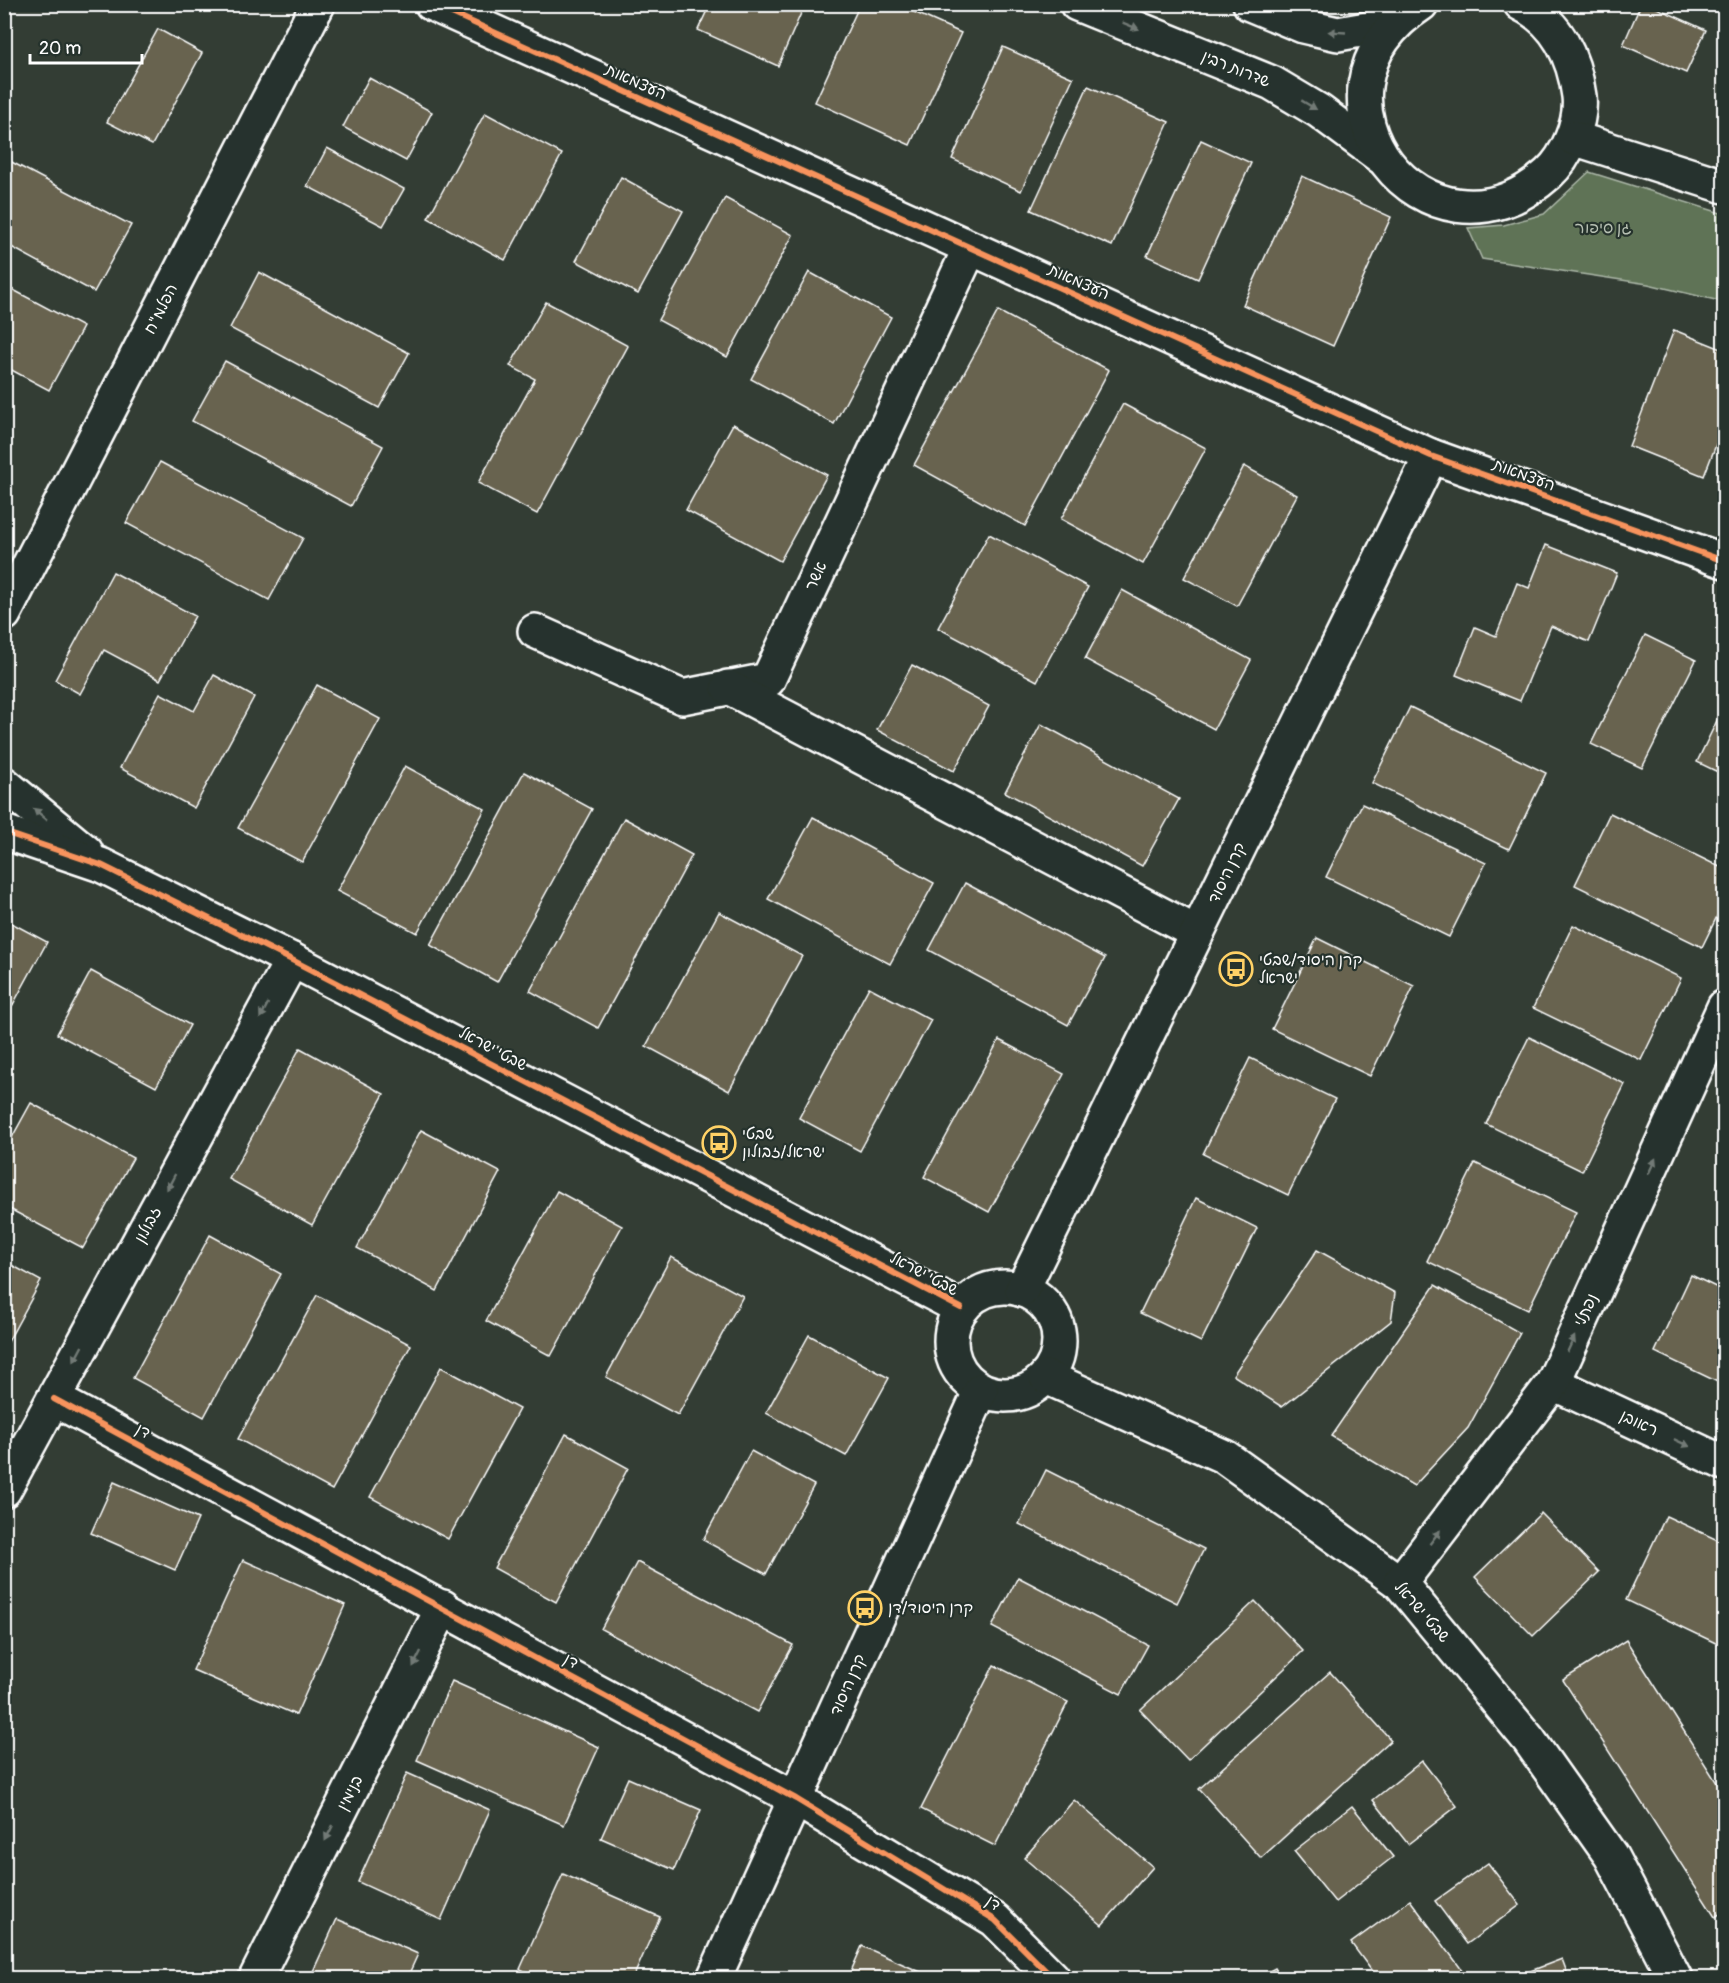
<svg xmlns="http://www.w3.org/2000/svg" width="1729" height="1983" viewBox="0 0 1729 1983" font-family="Pangolin,'Playpen Sans Hebrew',sans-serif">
  <rect width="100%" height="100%" fill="#333d34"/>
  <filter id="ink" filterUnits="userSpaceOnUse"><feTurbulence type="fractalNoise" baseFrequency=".0167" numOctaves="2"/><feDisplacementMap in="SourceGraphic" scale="12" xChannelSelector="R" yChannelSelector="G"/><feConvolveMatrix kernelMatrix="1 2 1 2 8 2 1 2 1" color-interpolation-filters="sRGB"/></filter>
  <g filter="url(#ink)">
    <polygon fill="#5e7356" stroke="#aeb9aa" stroke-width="1.5" points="1589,172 1724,214 1724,302 1648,284 1482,259 1468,228 1504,225 1544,214"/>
    <g fill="#676350" stroke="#fff" stroke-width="1.5">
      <polygon points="710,4 805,4 778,66 698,30"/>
      <polygon points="860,4 896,4 961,33 910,145 815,102"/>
      <polygon points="1641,4 1648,4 1706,30 1686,73 1623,45"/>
      <polygon points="158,29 202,53 152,145 107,122"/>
      <polygon points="1003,47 1073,78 1021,191 952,159"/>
      <polygon points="369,78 432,112 406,161 343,127"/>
      <polygon points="1088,86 1169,122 1112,246 1031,210"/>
      <polygon points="485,113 562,154 505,260 428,218"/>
      <polygon points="1201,140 1251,163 1198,279 1147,256"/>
      <polygon points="327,148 404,189 383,226 307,186"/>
      <polygon points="4,158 131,225 94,292 4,243"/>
      <polygon points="1302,176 1391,217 1333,346 1243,305"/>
      <polygon points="621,177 683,211 638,294 576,261"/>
      <polygon points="725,198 793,235 727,357 658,320"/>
      <polygon points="259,272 409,353 379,408 230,328"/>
      <polygon points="809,272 891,317 834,424 751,379"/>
      <polygon points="4,285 83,327 49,390 4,366"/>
      <polygon points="546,302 628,346 537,514 478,483 535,379 510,366"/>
      <polygon points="998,311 1109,370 1025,526 914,465"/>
      <polygon points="1674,330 1724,350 1724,424 1704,476 1629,446"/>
      <polygon points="225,361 383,446 351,506 192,421"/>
      <polygon points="1123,404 1206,448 1143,564 1061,519"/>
      <polygon points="733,424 827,475 780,561 686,510"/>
      <polygon points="160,462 303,538 269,600 126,523"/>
      <polygon points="1244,466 1297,495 1237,606 1184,578"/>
      <polygon points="989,534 1088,587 1037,681 938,628"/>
      <polygon points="1546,545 1617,573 1589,642 1551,626 1520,701 1456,675 1475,627 1496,636 1517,583 1529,588"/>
      <polygon points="113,572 195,616 160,680 104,650 80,694 55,680"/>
      <polygon points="1122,590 1251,660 1214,729 1085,659"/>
      <polygon points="1645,635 1696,660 1642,768 1591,744"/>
      <polygon points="912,665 989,706 954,771 877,730"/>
      <polygon points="214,675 254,697 194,808 120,768 160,693 194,711"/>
      <polygon points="317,685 380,719 302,862 238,828"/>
      <polygon points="1724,706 1724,775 1697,762"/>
      <polygon points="1410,707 1546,773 1509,849 1372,783"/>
      <polygon points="1041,724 1179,799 1142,866 1005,792"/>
      <polygon points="405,766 485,809 417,933 337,891"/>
      <polygon points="524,772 592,809 497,982 430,945"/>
      <polygon points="1362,804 1486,863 1449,937 1326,877"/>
      <polygon points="1610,813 1724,869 1724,902 1702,947 1575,885"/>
      <polygon points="813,817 934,883 890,964 768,899"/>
      <polygon points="624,818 692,855 598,1028 530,991"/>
      <polygon points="965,883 1105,958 1068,1025 929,950"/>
      <polygon points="719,912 802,956 729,1091 646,1046"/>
      <polygon points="4,919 47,942 10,1010 4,1007"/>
      <polygon points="1573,925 1681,978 1641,1060 1533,1008"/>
      <polygon points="1317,938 1414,986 1370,1076 1272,1029"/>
      <polygon points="91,971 190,1025 156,1087 57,1034"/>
      <polygon points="869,987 931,1020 860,1151 799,1118"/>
      <polygon points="1529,1037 1625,1084 1582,1171 1486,1124"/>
      <polygon points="999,1040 1064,1074 989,1212 924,1177"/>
      <polygon points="300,1048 384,1094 312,1225 229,1179"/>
      <polygon points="1250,1058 1335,1099 1288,1195 1203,1154"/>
      <polygon points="31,1103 133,1158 83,1248 4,1206 4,1152"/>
      <polygon points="421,1130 500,1172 437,1291 357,1248"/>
      <polygon points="1475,1163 1576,1212 1528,1310 1427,1261"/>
      <polygon points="557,1191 622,1226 551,1356 486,1321"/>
      <polygon points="1196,1198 1257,1228 1201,1342 1140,1313"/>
      <polygon points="210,1235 281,1274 204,1417 133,1378"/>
      <polygon points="1317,1250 1395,1293 1391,1321 1282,1407 1233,1375"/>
      <polygon points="671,1257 743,1296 678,1415 606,1377"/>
      <polygon points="4,1261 41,1281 4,1349"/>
      <polygon points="1691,1275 1724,1291 1724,1385 1655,1352"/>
      <polygon points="1435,1285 1520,1333 1468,1428 1414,1486 1331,1436"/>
      <polygon points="317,1295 411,1345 332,1490 238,1439"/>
      <polygon points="809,1335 889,1378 846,1456 766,1413"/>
      <polygon points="441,1367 519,1409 448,1539 370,1497"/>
      <polygon points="566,1434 628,1468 556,1602 494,1568"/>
      <polygon points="751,1451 814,1485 766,1574 703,1540"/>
      <polygon points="1046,1470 1204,1549 1177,1603 1019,1524"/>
      <polygon points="114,1482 198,1519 175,1570 91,1533"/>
      <polygon points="1541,1513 1599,1572 1533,1636 1475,1577"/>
      <polygon points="1666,1516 1724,1543 1724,1647 1626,1600"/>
      <polygon points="243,1560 345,1605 296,1715 193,1670"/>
      <polygon points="637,1562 793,1645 757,1712 601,1629"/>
      <polygon points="1018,1577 1148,1645 1121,1694 992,1627"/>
      <polygon points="1255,1601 1303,1651 1188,1760 1140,1710"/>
      <polygon points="1626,1640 1724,1794 1724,1911 1715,1917 1563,1680"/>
      <polygon points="994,1665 1068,1702 995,1846 921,1809"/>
      <polygon points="1330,1672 1391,1740 1261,1858 1199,1789"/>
      <polygon points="452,1681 599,1747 564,1825 417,1760"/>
      <polygon points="1422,1761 1457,1806 1408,1844 1373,1800"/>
      <polygon points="407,1773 490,1810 441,1920 358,1882"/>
      <polygon points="628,1778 701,1810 674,1870 601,1838"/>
      <polygon points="1074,1800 1153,1867 1102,1925 1024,1858"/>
      <polygon points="1352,1806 1393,1857 1335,1902 1294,1851"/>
      <polygon points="1488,1863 1520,1905 1467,1944 1435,1901"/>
      <polygon points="563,1874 660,1917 633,1978 541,1978 520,1969"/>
      <polygon points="1410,1900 1468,1978 1377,1978 1351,1943"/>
      <polygon points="337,1919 418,1954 407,1978 310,1978"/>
      <polygon points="862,1946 934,1978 848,1978"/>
      <polygon points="1562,1959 1569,1978 1512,1978"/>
      <polygon points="1275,1968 1281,1978 1256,1978"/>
    </g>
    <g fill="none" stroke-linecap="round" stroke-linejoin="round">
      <g stroke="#fff" stroke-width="38">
        <g id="minor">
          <polyline points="432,4 1431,456 1724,561"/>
          <polyline points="1077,4 1272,83 1319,111 1381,157"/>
          <polyline points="1250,4 1303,26 1338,34 1395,24"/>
          <path d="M1421,4C1282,95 1428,281 1548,174C1567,157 1582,122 1579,96C1574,58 1558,22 1521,4"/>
          <polyline points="1573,138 1724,186"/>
          <polyline points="4,614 318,4"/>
          <polyline points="535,631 682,697 768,680 970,248"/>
          <polyline points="728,687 1197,933"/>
          <polyline points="4,784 86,852"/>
          <polyline points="4,832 101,865 292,960 961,1308"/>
          <circle cx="1005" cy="1341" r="54"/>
          <polyline points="1022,1290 1431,456"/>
          <polyline points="1046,1377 1225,1457 1400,1583 1529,1740 1611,1856 1675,1978"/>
          <polyline points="1553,1383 1724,1463"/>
          <polyline points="54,1399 796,1799 995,1920 1053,1978"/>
          <polyline points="4,1490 292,960"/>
          <polyline points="1400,1583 1553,1383 1724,1007"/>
          <polyline points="256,1978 443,1607"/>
          <polyline points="714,1978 981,1390"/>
        </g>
      </g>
      <use href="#minor" stroke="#26332d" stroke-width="33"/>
      <g stroke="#26332d" stroke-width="10">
        <g id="cycleway">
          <polyline points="432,4 1431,456 1724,561"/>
          <polyline points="4,832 101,865 292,960 961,1308"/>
          <polyline points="54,1399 796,1799 995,1920 1053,1978"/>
        </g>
      </g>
      <use href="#cycleway" stroke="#f8935d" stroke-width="6"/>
    </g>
    <defs><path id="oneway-solid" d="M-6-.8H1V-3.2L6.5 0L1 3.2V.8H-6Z" transform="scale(1.5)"/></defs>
    <g fill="#727a76">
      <use href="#oneway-solid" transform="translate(1131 26) rotate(22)"/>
      <use href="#oneway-solid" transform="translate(1337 32) rotate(-177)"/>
      <use href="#oneway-solid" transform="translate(1309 105) rotate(31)"/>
      <use href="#oneway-solid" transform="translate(40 814) rotate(-140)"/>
      <use href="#oneway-solid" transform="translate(264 1011) rotate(118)"/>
      <use href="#oneway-solid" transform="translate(1652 1166) rotate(-65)"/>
      <use href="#oneway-solid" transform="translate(171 1182) rotate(118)"/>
      <use href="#oneway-solid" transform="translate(1571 1344) rotate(-65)"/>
      <use href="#oneway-solid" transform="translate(78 1354) rotate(118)"/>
      <use href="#oneway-solid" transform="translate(1682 1443) rotate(25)"/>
      <use href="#oneway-solid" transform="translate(1435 1537) rotate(-53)"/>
      <use href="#oneway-solid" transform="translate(417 1659) rotate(117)"/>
      <use href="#oneway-solid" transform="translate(329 1833) rotate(117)"/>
    </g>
  </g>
  <defs>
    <g id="bus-ring" transform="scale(1.725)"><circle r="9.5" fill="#26332d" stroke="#ffd166" stroke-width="1.5"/><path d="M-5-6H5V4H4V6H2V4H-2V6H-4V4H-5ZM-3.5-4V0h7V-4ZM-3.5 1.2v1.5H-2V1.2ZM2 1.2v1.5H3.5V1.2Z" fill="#ffd166"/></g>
  </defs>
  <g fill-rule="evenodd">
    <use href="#bus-ring" x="1236" y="969"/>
    <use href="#bus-ring" x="719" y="1143"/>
    <use href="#bus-ring" x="865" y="1608"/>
  </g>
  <g text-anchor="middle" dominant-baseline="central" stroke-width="4.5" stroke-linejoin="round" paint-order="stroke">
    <g font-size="16" fill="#fff" stroke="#26332d">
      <text transform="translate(1236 69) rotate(22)">שדרות רבין</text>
      <text transform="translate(636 82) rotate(24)">העצמאות</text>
      <text transform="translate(1079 282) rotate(24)">העצמאות</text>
      <text transform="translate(161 309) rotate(-63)">הפלמ"ח</text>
      <text transform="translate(1524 475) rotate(20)">העצמאות</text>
      <text transform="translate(816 576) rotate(-65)">אשר</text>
      <text transform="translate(1227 873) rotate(-64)">קרן היסוד</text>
      <text transform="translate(493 1049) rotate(28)">שבטי ישראל</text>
      <text transform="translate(148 1225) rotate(-62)">זבולון</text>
      <text transform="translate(924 1274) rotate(28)">שבטי ישראל</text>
      <text transform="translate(1586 1310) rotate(-65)">נפתלי</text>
      <text transform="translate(1639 1423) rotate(25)">ראובן</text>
      <text transform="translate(143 1431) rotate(28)">דן</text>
      <text transform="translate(1422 1612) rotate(49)">שבטי ישראל</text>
      <text transform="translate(571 1661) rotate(29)">דן</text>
      <text transform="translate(848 1685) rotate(-66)">קרן היסוד</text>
      <text transform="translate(350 1793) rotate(-63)">בנימין</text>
      <text transform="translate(993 1903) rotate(33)">דן</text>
    </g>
    <g font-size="16" fill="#b7c0b3" stroke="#26332d">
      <text x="1603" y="228">גן סיפור</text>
    </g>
    <g font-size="16" fill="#fff" stroke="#26332d" text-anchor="start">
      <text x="1259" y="960">קרן היסוד/שבטי<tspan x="1259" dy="18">ישראל</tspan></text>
      <text x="742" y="1134">שבטי<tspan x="742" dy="18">ישראל/זבולון</tspan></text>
      <text x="888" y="1608">קרן היסוד/דן</text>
    </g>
  </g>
  <rect width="1729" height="1983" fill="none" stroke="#26332d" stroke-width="24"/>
  <rect x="12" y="12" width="1705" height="1959" fill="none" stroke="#fff" stroke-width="2" filter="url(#ink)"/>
  <path d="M30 54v9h112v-9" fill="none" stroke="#ffffff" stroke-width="3"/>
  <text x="39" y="54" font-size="18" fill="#ffffff" stroke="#26332d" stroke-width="4.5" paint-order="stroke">20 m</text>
</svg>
